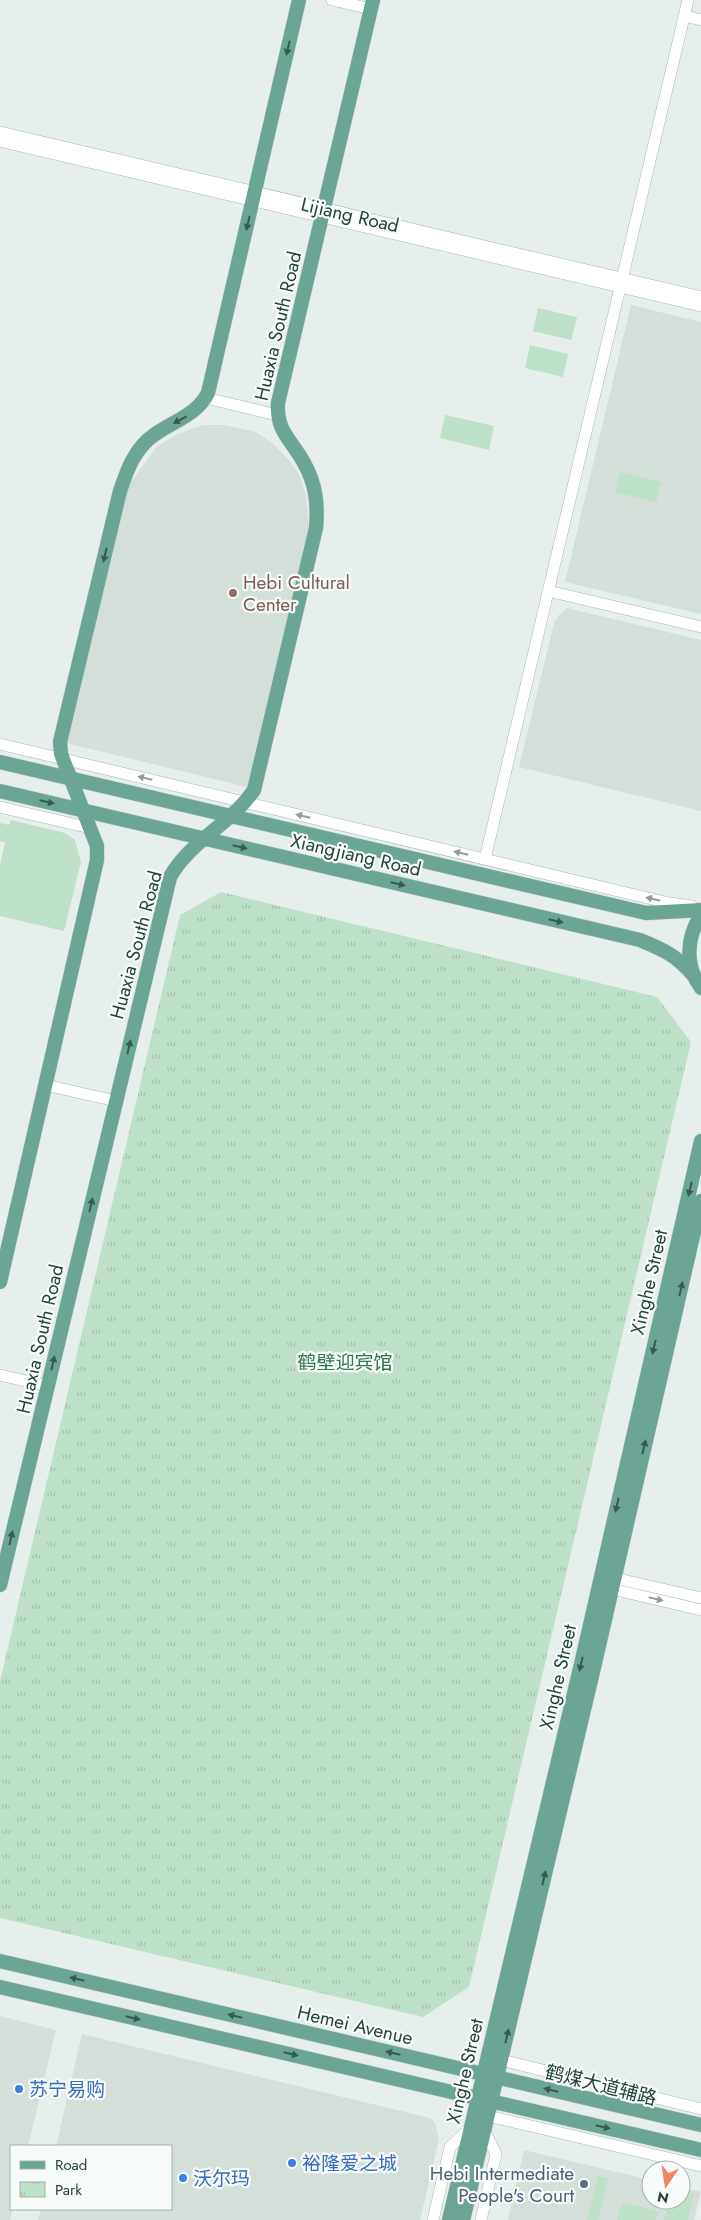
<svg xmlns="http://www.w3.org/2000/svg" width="701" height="2220" viewBox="0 0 701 2220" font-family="Jost,'Noto Sans SC',sans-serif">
  <defs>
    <pattern id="park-tufts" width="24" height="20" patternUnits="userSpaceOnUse" patternTransform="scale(1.25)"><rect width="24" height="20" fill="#bfe0c8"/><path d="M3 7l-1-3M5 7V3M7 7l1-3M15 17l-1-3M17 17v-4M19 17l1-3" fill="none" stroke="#a4c1ad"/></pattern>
  </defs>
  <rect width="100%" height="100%" fill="#e6efeb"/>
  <g fill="#d4dfda">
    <polygon points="631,305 701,322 701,614 565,582"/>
    <polygon points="203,425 225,425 256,432 272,443 288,459 299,474 306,495 309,530 247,787 66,743 128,486 157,446 176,435"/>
    <polygon points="567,608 701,640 701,811 519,767 554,623 559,615"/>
    <polygon points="0,2016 56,2030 28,2146 11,2146 11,2209 13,2209 10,2220 0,2220"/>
    <polygon points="82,2034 430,2118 435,2123 439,2139 420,2220 38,2220 41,2209 171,2209 171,2146 56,2146"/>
    <polygon points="524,2150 651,2180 651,2200 681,2200 681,2187 701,2192 694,2220 508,2220"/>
  </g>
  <g fill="#bfe0c8">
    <polygon points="538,308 577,317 571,340 533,331"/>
    <polygon points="530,345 568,354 563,377 525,368"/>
    <polygon points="445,415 494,426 489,450 440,438"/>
    <polygon points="620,472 661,482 656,502 615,492"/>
    <polygon points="11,820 65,833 75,840 81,862 64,931 0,916 0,865 5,842 0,841 0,823 9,825"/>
    <polygon points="598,2176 608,2178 598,2220 587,2220"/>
    <polygon points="681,2191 694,2194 688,2220 664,2220 669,2200 681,2200"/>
    <polygon points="622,2203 655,2210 658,2214 656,2220 617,2220"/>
  </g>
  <polygon fill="url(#park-tufts)" points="221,892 657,997 691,1042 469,1987 423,2017 0,1918 0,1681 180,915"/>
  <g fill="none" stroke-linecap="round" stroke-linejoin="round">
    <g stroke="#a8b8b2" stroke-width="12">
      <g id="minor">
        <polyline points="332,0 371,9"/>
        <polyline points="685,16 701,20"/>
        <polyline points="0,132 701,297"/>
        <polyline points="0,141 701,306"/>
        <polyline points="206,398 277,415"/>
        <polyline points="548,591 701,627"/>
        <polyline points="0,744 669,903 692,906"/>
        <polyline points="0,807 90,828"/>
        <polyline points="485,859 688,0"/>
        <polyline points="45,1085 116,1101"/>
        <polyline points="0,1375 48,1386"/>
        <polyline points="614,1578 701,1598"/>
        <polyline points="612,1589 701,1610"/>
        <polyline points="501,2060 701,2109"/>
        <polyline points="488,2116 701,2166"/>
        <polyline points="433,2220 450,2147 471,2127"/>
        <polyline points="481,2220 496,2154 484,2130"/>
      </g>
    </g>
    <g stroke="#c2cac8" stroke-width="15">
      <g id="major">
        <polyline points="0,762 646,913 701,910"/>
        <path d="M0,791L640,940C664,950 676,955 694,976"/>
        <path d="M701,915C686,938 685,966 701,988"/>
        <path d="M0,1282L97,860V846L61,754L60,742L120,491C127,470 135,448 154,435C173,421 197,415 208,393L299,0"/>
        <path d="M0,1585L170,877C190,841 231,824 254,790L316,528C318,504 316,484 304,463C292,440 276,432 278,403L373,0"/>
        <polyline points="0,1961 701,2125"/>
        <polyline points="0,1987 701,2150"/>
        <polyline points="449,2220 582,1660 701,1141"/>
        <polyline points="463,2220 595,1663 701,1201"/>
      </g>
    </g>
    <use href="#minor" stroke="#fff" stroke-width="11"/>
    <use href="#major" stroke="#6aa596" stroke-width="14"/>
  </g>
  <defs><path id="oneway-solid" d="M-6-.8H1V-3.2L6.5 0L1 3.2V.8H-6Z" transform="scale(1.25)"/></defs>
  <g fill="#365b51">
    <use href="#oneway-solid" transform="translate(288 48) rotate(103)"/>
    <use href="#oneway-solid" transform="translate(248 223) rotate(103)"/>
    <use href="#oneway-solid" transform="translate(180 420) rotate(152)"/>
    <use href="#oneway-solid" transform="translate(105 555) rotate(103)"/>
    <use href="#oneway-solid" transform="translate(47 802) rotate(13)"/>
    <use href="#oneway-solid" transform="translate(240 847) rotate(13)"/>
    <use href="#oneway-solid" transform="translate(398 884) rotate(13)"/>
    <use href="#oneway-solid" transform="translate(556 921) rotate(13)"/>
    <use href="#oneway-solid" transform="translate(129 1047) rotate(-77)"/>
    <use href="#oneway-solid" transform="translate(690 1189) rotate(103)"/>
    <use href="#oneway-solid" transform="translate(91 1205) rotate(-77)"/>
    <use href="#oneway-solid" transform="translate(681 1289) rotate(-77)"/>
    <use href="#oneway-solid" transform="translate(654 1347) rotate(103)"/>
    <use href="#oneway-solid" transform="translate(53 1363) rotate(-77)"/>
    <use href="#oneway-solid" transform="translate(644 1447) rotate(-77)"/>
    <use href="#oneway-solid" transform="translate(617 1505) rotate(103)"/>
    <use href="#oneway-solid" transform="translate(11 1538) rotate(-77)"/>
    <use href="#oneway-solid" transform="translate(581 1664) rotate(103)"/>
    <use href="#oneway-solid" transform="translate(544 1878) rotate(-77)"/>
    <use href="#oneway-solid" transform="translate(77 1979) rotate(-167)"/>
    <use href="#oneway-solid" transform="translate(235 2016) rotate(-167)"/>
    <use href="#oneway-solid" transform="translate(133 2018) rotate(13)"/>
    <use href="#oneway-solid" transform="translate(507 2036) rotate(-77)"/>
    <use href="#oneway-solid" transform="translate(393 2053) rotate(-167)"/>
    <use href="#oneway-solid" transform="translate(291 2054) rotate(13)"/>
    <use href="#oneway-solid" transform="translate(551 2090) rotate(-167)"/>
    <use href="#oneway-solid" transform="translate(603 2127) rotate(13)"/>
  </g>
  <g fill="#92a09c">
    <use href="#oneway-solid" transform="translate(145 778) rotate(-167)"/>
    <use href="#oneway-solid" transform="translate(303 816) rotate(-167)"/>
    <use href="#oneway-solid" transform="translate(461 853) rotate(-167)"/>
    <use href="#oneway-solid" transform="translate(653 899) rotate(-167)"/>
    <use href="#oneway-solid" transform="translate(656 1599) rotate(13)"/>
  </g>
  <circle fill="#8d6e63" stroke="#f7fbf9" stroke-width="2" cx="233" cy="593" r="5"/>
  <g fill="#3f7fe0" stroke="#f7fbf9" stroke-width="2">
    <circle cx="19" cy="2089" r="5"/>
    <circle cx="292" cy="2163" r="5"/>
    <circle cx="183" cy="2178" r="5"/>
  </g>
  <circle fill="#5c6f8a" stroke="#f7fbf9" stroke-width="2" cx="584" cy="2184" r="5"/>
  <g text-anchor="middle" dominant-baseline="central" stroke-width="4.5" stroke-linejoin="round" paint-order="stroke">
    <g font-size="19" fill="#24423a" stroke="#f7fbf9">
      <text transform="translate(350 215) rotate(13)">Lijiang Road</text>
      <text transform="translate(278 326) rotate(-77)">Huaxia South Road</text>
      <text transform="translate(356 855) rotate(13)">Xiangjiang Road</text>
      <text transform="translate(136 945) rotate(-75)">Huaxia South Road</text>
      <text transform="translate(649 1282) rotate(-77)">Xinghe Street</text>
      <text transform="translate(40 1339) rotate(-77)">Huaxia South Road</text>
      <text transform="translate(558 1677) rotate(-77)">Xinghe Street</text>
      <text transform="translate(355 2025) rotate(13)">Hemei Avenue</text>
      <text transform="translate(465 2071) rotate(-77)">Xinghe Street</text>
      <text transform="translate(601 2085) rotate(14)">鹤煤大道辅路</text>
    </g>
    <g font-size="19" fill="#785e54" stroke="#f7fbf9" text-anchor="start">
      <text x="243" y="582">Hebi Cultural<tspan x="243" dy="22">Center</tspan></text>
    </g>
    <g font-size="19" fill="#2d7a4b" stroke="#f7fbf9">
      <text x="345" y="1362">鹤壁迎宾馆</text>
    </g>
    <g font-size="19" fill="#366cbe" stroke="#f7fbf9" text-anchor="start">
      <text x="29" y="2089">苏宁易购</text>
      <text x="302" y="2163">裕隆爱之城</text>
      <text x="193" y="2178">沃尔玛</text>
    </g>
    <g font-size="19" fill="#4e5e75" stroke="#f7fbf9" text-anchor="end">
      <text x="574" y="2173">Hebi Intermediate<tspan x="574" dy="22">People's Court</tspan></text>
    </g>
  </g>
  <rect x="10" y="2145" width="162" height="65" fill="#f7fbf9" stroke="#a3b1ad"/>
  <rect x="20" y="2161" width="25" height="8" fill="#6aa596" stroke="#a3b1ad"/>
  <text x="55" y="2170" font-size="15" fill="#24423a">Road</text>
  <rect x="20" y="2182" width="25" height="15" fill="url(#park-tufts)" stroke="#a3b1ad"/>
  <text x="55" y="2195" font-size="15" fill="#24423a">Park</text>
  <g transform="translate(666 2185) rotate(193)"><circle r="24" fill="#f7fbf9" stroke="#a3b1ad"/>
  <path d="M0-4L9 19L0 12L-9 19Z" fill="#f4845f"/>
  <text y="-8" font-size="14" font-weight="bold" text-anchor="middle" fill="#24423a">N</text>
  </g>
</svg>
